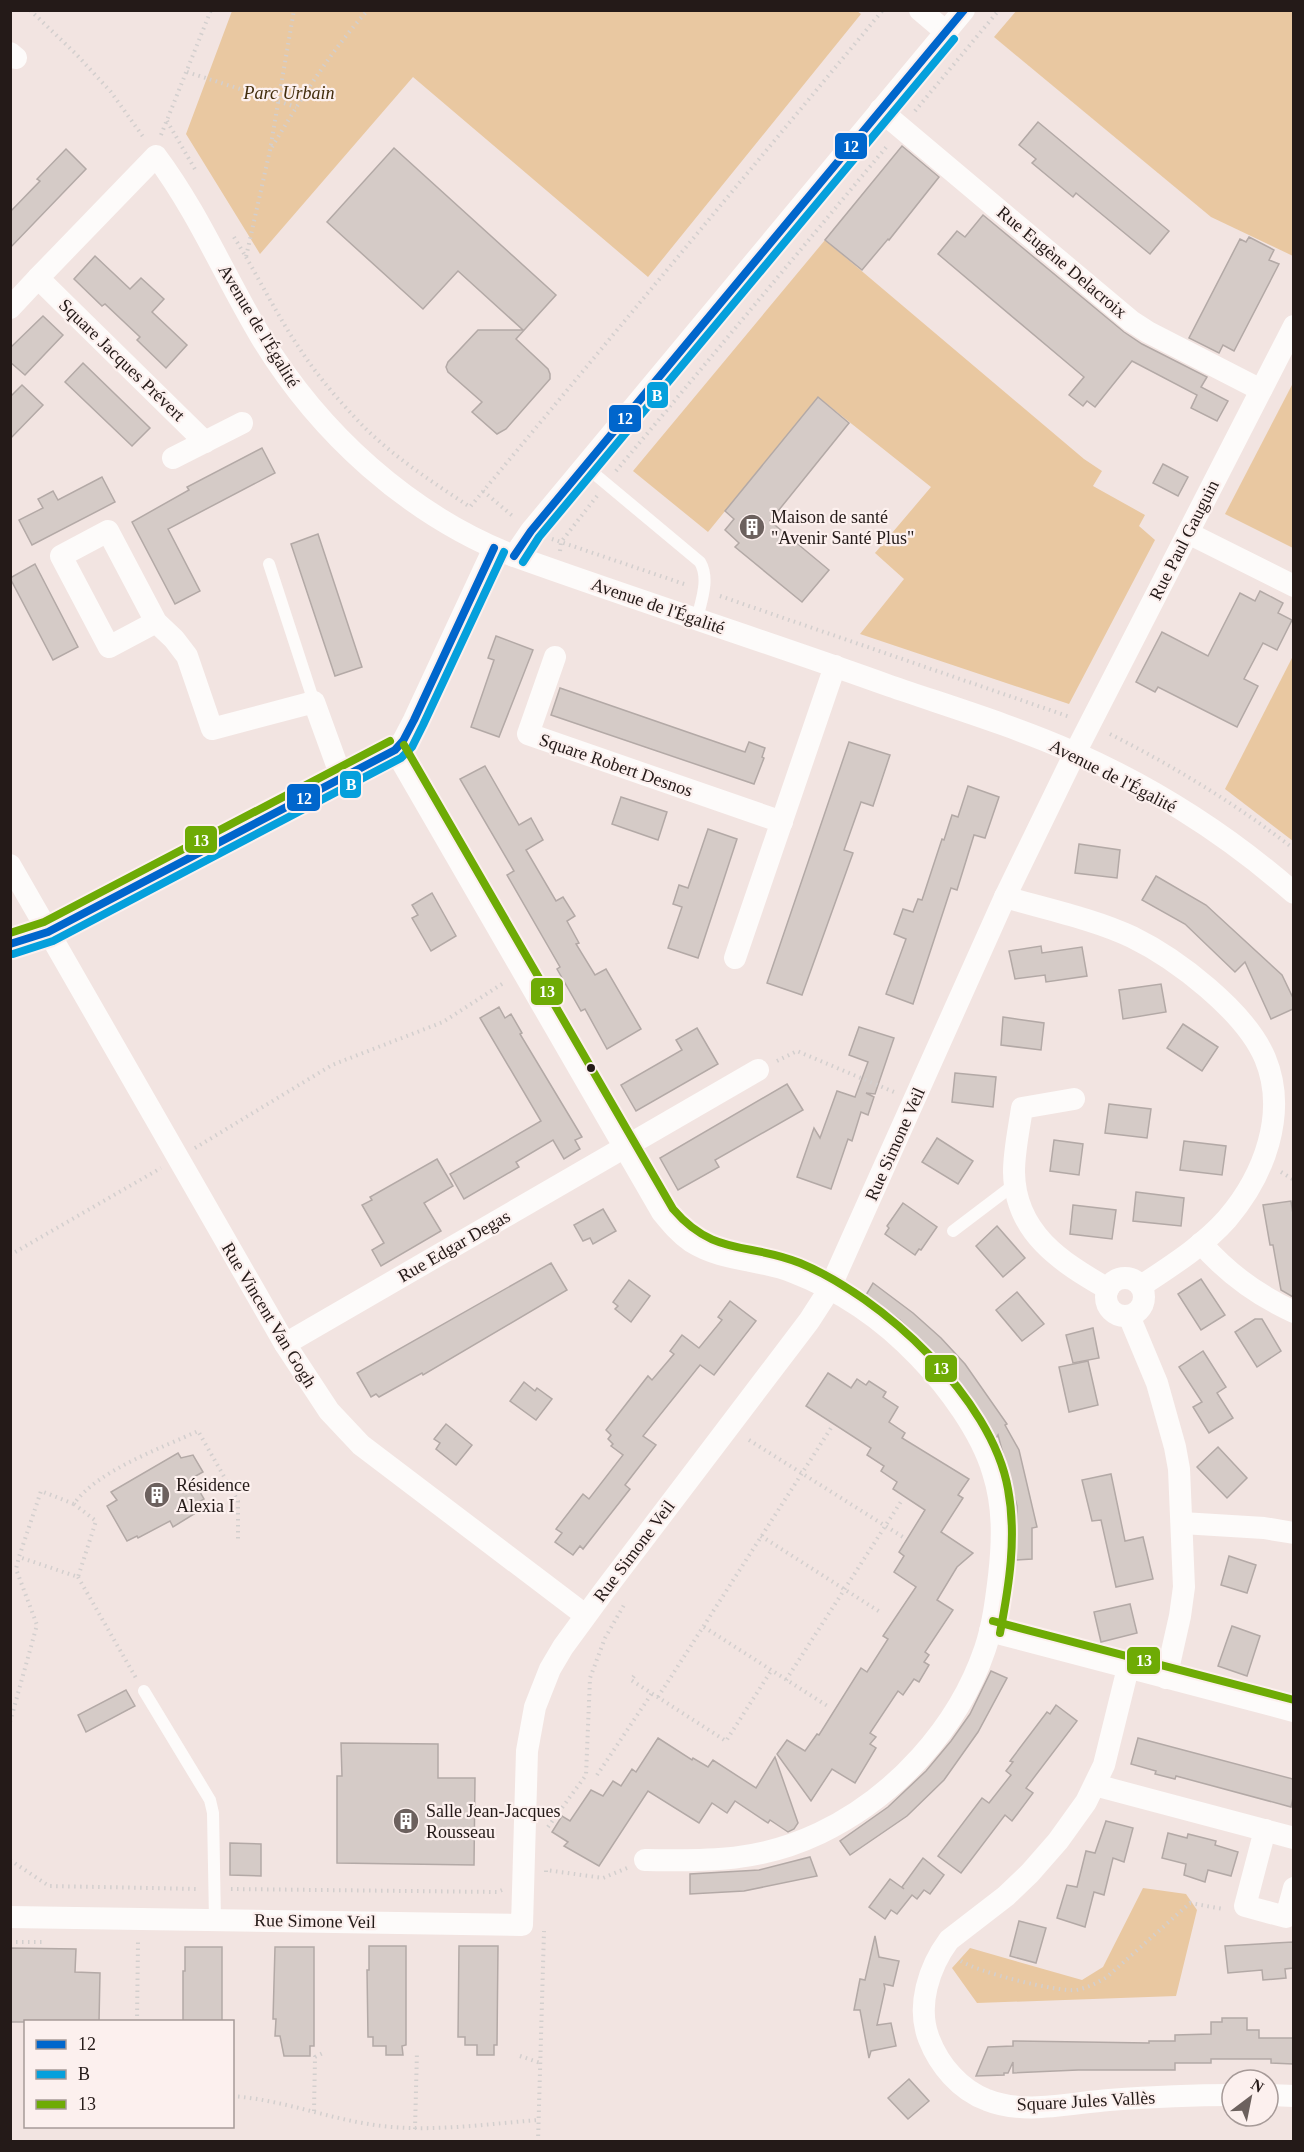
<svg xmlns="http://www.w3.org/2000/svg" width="1304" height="2152" viewBox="0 0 1304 2152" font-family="Georgia,serif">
  <rect width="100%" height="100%" fill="#f2e4e1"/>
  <g fill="#e9c8a1">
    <polygon points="1017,10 1293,11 1293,256 1211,217 994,37"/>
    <polygon points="857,11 861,14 648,277 413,77 260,254 186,134 232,11"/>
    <polygon points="825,240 1084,459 1102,471 1093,486 1145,515 1139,526 1155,540 1069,704 860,634 904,579 875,553 931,487 818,397 708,532 633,471"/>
    <polygon points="1293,383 1293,548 1225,514"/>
    <polygon points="1293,656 1293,841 1225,789"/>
    <polygon points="1143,1888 1186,1894 1197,1910 1176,1996 977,2003 952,1968 970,1948 1082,1980 1103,1967"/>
  </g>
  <g fill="#d5cbc7" stroke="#b3a9a6" stroke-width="1.5">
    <polygon points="1038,122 1169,231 1150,254 1076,193 1073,197 1032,163 1036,159 1019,145"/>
    <polygon points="902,146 939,177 889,240 888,239 862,270 825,240"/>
    <polygon points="394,148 556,295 516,339 548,369 550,374 550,379 506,429 497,434 472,412 482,402 448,372 446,367 448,362 478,330 523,330 458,271 423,309 327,222"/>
    <polygon points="66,149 86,169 10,248 10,212 40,181 37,179"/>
    <polygon points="983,215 1124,332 1142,344 1207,377 1201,387 1228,401 1217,421 1191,408 1197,395 1132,361 1095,407 1087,401 1083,406 1069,395 1084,377 938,254 957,231 965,237"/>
    <polygon points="1249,237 1274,250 1269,260 1279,264 1234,351 1223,345 1219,353 1189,338 1240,239 1246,242"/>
    <polygon points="95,256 130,289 141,278 164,299 152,312 187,345 166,368 137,340 140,337 105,304 102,306 74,279"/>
    <polygon points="43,316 63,335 25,375 10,362 10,348"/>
    <polygon points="83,363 150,428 132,446 65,382"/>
    <polygon points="22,385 43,405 10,439 10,397"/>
    <polygon points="818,397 849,423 770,521 829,570 802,602 735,547 739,543 725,530 734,519 725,511"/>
    <polygon points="262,448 275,473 168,529 200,591 175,604 132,522 189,490 187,487"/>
    <polygon points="1163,464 1188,477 1178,496 1153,483"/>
    <polygon points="102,477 115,502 32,545 19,520 43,508 38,499 53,491 58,500"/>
    <polygon points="318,534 362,667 335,676 291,544"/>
    <polygon points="35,564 78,647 53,660 10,578"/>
    <polygon points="1260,591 1283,603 1278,613 1292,620 1277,650 1263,643 1244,679 1258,686 1237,727 1158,687 1155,692 1136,682 1162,632 1208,656 1240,593 1255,601"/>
    <polygon points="496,636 533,650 499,737 471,727 494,660 488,658"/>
    <polygon points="560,688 745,752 749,742 765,748 762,757 764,758 754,784 551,715"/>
    <polygon points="849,742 890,755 873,806 861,802 844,850 853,853 802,995 767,983"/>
    <polygon points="485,766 519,825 531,818 543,840 526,850 556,901 563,897 575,916 567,921 579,943 576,944 595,975 606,969 641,1029 607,1049 585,1009 581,1011 557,969 560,967 507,875 514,871 460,779"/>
    <polygon points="968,786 999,797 985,838 974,835 957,890 951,888 913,1004 886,994 906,939 894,934 903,909 913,912 918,899 922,900 942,839 944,840 952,815 958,817"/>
    <polygon points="621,797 667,812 658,840 612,824"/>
    <polygon points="708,829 737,839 698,958 668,948 682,907 673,904 679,885 688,888"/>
    <polygon points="1079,844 1120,850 1117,878 1075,873"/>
    <polygon points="1156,876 1206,905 1282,975 1293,998 1293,1009 1271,1019 1245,962 1235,972 1185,924 1142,900"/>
    <polygon points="432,893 456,936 431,951 412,918 418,915 412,905"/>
    <polygon points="1041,946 1042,953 1082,947 1087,976 1046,982 1045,975 1015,979 1009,951"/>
    <polygon points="1161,984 1166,1012 1123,1019 1119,990"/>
    <polygon points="499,1007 505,1018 511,1014 522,1033 520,1034 582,1137 575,1140 580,1149 564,1159 553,1140 516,1162 519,1167 464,1199 450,1174 541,1121 480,1018"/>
    <polygon points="1003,1017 1044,1023 1041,1050 1001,1045"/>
    <polygon points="1183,1024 1218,1047 1202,1071 1167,1048"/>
    <polygon points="859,1027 894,1038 875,1094 866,1093 874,1097 868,1115 861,1112 852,1141 848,1139 831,1189 797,1177 814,1128 820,1138 837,1091 855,1097 868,1062 849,1055"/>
    <polygon points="697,1028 718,1064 636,1111 621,1085 682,1050 676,1040"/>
    <polygon points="955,1073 996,1077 993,1107 952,1102"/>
    <polygon points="787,1084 803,1110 715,1160 719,1167 678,1190 660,1158"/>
    <polygon points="1109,1104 1151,1109 1147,1138 1105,1133"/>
    <polygon points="937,1138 973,1161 958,1184 922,1162"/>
    <polygon points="1054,1140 1083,1144 1079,1175 1050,1171"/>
    <polygon points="1184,1141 1226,1146 1222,1175 1180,1170"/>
    <polygon points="437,1159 453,1186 424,1203 441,1231 381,1266 372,1250 384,1243 362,1205 372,1200 370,1197"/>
    <polygon points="1136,1192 1184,1198 1181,1226 1133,1221"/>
    <polygon points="1291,1201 1293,1214 1293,1297 1281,1290 1273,1245 1270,1245 1263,1205"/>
    <polygon points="903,1203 937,1227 921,1250 919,1249 915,1255 885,1234 889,1228 887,1226"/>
    <polygon points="1073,1205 1116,1210 1112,1239 1070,1234"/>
    <polygon points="603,1209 616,1231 593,1244 590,1238 583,1241 574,1225"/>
    <polygon points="997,1226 1025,1258 1003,1277 976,1246"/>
    <polygon points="551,1263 567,1290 423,1375 422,1373 379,1397 376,1394 371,1397 357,1373"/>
    <polygon points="1201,1279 1225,1315 1201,1330 1178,1294"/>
    <polygon points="629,1280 650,1296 631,1322 615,1309 618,1306 613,1302"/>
    <polygon points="873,1283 913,1313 941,1338 965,1364 1007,1424 1005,1425 1019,1450 1037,1527 1032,1528 1032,1559 1015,1560 1017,1506 998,1435 995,1440 963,1388 929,1348 900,1320 866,1295"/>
    <polygon points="1017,1292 1044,1324 1022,1341 996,1310"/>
    <polygon points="730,1301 756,1321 714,1375 700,1365 643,1436 656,1445 625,1485 630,1489 583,1549 580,1546 573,1555 555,1542 562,1533 556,1529 583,1494 589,1499 623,1455 611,1446 613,1444 608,1439 611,1435 606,1430 648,1376 652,1380 674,1354 670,1351 682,1335 699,1348 722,1320 718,1317"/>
    <polygon points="1255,1319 1262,1319 1281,1351 1257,1367 1235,1332"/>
    <polygon points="1093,1328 1099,1358 1073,1363 1066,1335"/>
    <polygon points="1203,1351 1226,1387 1217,1393 1233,1418 1209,1433 1193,1407 1202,1402 1179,1367"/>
    <polygon points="1088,1361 1098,1405 1069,1412 1059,1367"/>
    <polygon points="828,1373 851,1388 857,1379 866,1385 869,1381 886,1392 883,1397 898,1407 889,1422 905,1433 902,1438 969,1479 958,1495 963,1498 941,1532 973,1553 957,1567 937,1600 953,1610 925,1652 929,1655 924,1662 929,1665 919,1682 914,1679 903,1695 898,1691 870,1733 876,1737 870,1744 876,1748 855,1783 832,1769 811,1801 777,1754 787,1740 805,1751 817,1734 819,1735 861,1668 867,1672 888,1639 883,1636 916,1587 894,1572 904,1556 899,1552 925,1510 893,1489 897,1482 881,1471 884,1466 867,1455 871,1448 806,1406"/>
    <polygon points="524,1382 535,1391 537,1388 552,1399 536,1420 510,1401"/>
    <polygon points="446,1424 472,1445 456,1465 436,1449 440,1443 434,1439"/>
    <polygon points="1218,1447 1247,1478 1227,1498 1197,1467"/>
    <polygon points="178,1453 181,1458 193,1455 203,1472 192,1478 204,1499 190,1508 194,1514 173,1527 170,1521 138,1538 137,1536 127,1541 107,1506 117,1500 111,1492"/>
    <polygon points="1111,1474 1125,1541 1143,1537 1153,1579 1116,1587 1101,1520 1092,1521 1082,1480"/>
    <polygon points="1229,1556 1256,1565 1247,1593 1221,1585"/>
    <polygon points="1130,1604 1137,1633 1101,1642 1094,1612"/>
    <polygon points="1232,1626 1260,1636 1247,1676 1218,1666"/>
    <polygon points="991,1671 1007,1678 978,1732 944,1780 907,1816 850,1855 840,1841 888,1807 926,1771 951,1741 970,1714"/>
    <polygon points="126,1690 135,1706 86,1732 78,1715"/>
    <polygon points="1056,1705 1077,1721 1026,1788 1033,1793 1012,1821 1005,1815 961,1873 938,1856 982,1798 989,1803 1011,1775 1006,1771 1013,1762 1010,1761 1047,1712 1050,1714"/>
    <polygon points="658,1738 692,1760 693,1758 708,1767 713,1760 756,1788 775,1757 798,1823 794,1829 788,1832 770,1820 768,1823 735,1801 727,1813 712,1803 699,1823 648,1791 599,1866 564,1846 568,1842 552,1832 562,1816 570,1821 591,1790 603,1796 613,1781 621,1786 632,1769 636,1772"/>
    <polygon points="1138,1738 1293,1779 1293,1798 1291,1807 1176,1776 1175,1779 1155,1774 1156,1771 1131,1764"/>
    <polygon points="341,1743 438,1744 438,1778 475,1778 474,1865 337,1863 337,1776 342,1776"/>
    <polygon points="1106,1821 1133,1828 1124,1862 1113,1858 1104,1895 1094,1892 1085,1927 1057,1918 1067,1885 1077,1887 1086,1851 1095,1853"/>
    <polygon points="1168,1833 1187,1838 1188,1834 1216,1841 1215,1845 1238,1852 1231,1876 1208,1870 1205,1882 1184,1875 1186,1864 1162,1858"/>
    <polygon points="230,1843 261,1844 261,1876 230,1875"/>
    <polygon points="810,1857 817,1876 744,1891 690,1894 690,1874 759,1870"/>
    <polygon points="923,1858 944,1875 930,1894 924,1890 917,1899 912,1895 897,1914 891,1910 885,1919 869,1907 890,1879 904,1889 902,1887"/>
    <polygon points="1019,1921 1046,1928 1036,1963 1010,1956"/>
    <polygon points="875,1936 879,1957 899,1961 893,1986 884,1984 885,1989 877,2025 891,2023 896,2046 871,2051 869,2058 860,2010 854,2010 860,1979 865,1980"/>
    <polygon points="1293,1942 1293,1968 1285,1969 1286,1978 1263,1980 1262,1970 1228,1973 1225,1946"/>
    <polygon points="369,1946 406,1946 406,2045 402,2046 403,2055 386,2055 386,2046 373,2046 373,2037 368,2037 367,1970 369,1970"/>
    <polygon points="459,1946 498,1946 497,2045 494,2045 494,2055 477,2055 477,2045 465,2045 465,2037 458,2037"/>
    <polygon points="185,1947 222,1947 222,2022 183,2022 183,1971 185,1971"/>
    <polygon points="275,1947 314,1947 314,2046 310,2046 310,2056 284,2056 280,2036 275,2036 276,2019 273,2019"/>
    <polygon points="10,1948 76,1949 75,1972 100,1973 99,2022 10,2022"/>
    <polygon points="1222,2018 1247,2018 1247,2030 1259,2030 1259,2038 1293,2038 1293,2064 1271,2063 1271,2059 1211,2059 1211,2063 1175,2063 1175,2070 1078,2070 1013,2073 1013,2062 1008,2073 1004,2073 1004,2075 976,2076 988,2047 1013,2046 1013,2041 1149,2043 1149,2041 1175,2041 1175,2035 1211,2034 1211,2022 1222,2022"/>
    <polygon points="909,2079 929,2101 908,2119 888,2098"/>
  </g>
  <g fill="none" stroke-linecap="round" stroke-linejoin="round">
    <g stroke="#d3cfce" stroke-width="4" stroke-dasharray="1.5 4.5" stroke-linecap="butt">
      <polyline points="30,10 76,54 111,92 144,138"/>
      <polyline points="187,72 296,107"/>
      <polyline points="915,111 999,10"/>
      <polyline points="167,121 196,171"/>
      <polyline points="161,135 211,10"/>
      <path d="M272,147C301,99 330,52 368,10"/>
      <polyline points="234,237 246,257 270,150 294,10"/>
      <path d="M246,257C264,288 280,320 300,349C318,377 341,403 364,427C395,458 434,483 470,507L883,10"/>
      <polyline points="616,471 888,145"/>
      <polyline points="483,491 515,518"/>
      <polyline points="552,539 687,585"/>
      <polyline points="560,551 561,542 597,496"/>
      <polyline points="720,596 1070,717"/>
      <path d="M1110,734C1175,767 1236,804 1294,849"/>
      <polyline points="777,1061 797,1051 894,1092"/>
      <polyline points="195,1148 332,1065 443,1022 505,982"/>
      <polyline points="1281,1172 1294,1180"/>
      <polyline points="10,1255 161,1168"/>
      <polyline points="749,1440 903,1537"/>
      <path d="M74,1504L96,1521L78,1577L19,1557L41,1491L74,1504C96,1471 162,1448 198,1431L238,1501V1541"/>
      <polyline points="761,1536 880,1612"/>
      <polyline points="78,1577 136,1678"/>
      <polyline points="704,1627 829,1707"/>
      <polyline points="634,1676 631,1680 726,1741 771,1671"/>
      <polyline points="786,1680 902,1500"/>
      <polyline points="658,1697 831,1428"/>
      <polyline points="10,1722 37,1625 16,1569 19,1557"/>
      <polyline points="597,1775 652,1693"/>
      <polyline points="548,1827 586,1775 590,1678 605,1638 624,1605"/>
      <polyline points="10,1860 49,1886 200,1889"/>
      <polyline points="546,1872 546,1870 603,1878 627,1868"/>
      <polyline points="231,1889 497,1892 502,1890"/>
      <polyline points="10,1942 43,1942"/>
      <path d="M961,1961C977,1972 1056,1992 1076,1990C1087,1988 1097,1983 1107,1977L1190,1903L1223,1909"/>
      <polyline points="137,2022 138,1942"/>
      <polyline points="232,2049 233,2048"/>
      <polyline points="520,2056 540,2063"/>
      <path d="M232,2096C285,2100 331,2120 382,2126C434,2132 487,2124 538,2120"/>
      <polyline points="314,2111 315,2057 323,2053"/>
      <polyline points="415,2129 417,2051"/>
      <polyline points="538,2142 544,1931"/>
    </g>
    <g stroke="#fdfbfa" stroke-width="12">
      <path d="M585,466L700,562C710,579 701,601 697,619"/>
      <polyline points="269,564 314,702"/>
      <polyline points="953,1231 1015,1184"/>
      <polyline points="144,1691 210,1800 213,1813 215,1920"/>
    </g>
    <g stroke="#fdfbfa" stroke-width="22">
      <polyline points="920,10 946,32"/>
      <polyline points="10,53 16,58"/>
      <polyline points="880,110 1131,321 1148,332 1261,390"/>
      <polyline points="10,308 38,278"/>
      <path d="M205,442L38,278L156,156C198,212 225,277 261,337C319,433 409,515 514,556C639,601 765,641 890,686C951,707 1014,726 1073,752C1152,787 1229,836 1294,893"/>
      <polyline points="173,458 242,423"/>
      <polyline points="1188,533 1294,586"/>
      <polyline points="514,556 531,531 964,10"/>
      <polyline points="156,622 109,647 61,556 108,531 156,622 174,639 187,656 212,729 314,702 342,779"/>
      <polyline points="555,657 528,734 782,822"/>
      <path d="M395,750L662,1212C671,1223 680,1234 692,1242C722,1261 761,1259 793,1272C840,1290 884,1320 919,1357C948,1387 981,1432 993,1472C1004,1506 1003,1541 999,1576C996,1601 993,1625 985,1649C958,1728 895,1797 820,1833C759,1862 710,1861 645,1860"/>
      <polyline points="10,865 285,1344 329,1411 361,1445 585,1615"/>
      <path d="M1005,897C1046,909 1094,919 1132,937C1177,959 1245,1011 1265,1058C1288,1113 1264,1176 1227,1219C1203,1246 1171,1266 1141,1286"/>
      <polyline points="10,944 48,932 395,750 403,741 414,720 494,548"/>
      <polyline points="735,958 835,666"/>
      <path d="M1074,1099L1022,1108C1019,1129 1014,1151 1014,1172C1015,1233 1061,1262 1108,1289"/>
      <path d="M1201,1243C1226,1272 1259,1296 1294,1312"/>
      <circle cx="1125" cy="1297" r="19"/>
      <polyline points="1129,1316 1157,1383 1175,1447 1179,1469 1184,1587 1180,1616 1166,1678"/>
      <polyline points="285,1344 758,1070"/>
      <polyline points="1182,1523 1264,1528 1294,1533"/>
      <polyline points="990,1631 1294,1711"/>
      <path d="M1128,1668L1104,1765L1086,1802L1058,1841L1030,1873L1006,1896L949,1940C929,1967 916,2006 929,2039C939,2065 960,2090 987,2100C1024,2115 1070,2103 1109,2100C1150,2097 1191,2095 1232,2095"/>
      <polyline points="1095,1785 1294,1838"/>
      <polyline points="1265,1830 1245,1906 1286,1917 1294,1888"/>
      <polyline points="10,1917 522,1925 527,1751 535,1707 550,1669 563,1647 604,1591 809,1321 829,1290 1005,897 1075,753 1294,326"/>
      <polyline points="1268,2095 1294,2096"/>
    </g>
    <g stroke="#fcf0ee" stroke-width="12">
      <g id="bus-1">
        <polyline points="514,556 531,531 964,10"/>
        <polyline points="10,944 48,932 395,750 403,741 414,720 494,548"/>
      </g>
    </g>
    <g stroke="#fcf0ee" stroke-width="12">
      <g id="bus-2">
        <polyline points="523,562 539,537 954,39"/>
        <polyline points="13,954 53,941 401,758 412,747 423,725 504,552"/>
      </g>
    </g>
    <g stroke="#fcf0ee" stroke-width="12">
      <g id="bus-3">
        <path d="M404,745L673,1209C714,1257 749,1242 800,1263C882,1297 992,1398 1008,1489C1017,1537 1009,1586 1000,1633"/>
        <polyline points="10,933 44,922 390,741"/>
        <polyline points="993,1621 1294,1700"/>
      </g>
    </g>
    <use href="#bus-1" stroke="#06c" stroke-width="8"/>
    <use href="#bus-2" stroke="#05a0dc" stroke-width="8"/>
    <use href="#bus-3" stroke="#6eab05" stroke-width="8"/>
  </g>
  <defs>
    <g id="building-disc" transform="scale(1.35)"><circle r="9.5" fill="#6c615e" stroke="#fcf0ee"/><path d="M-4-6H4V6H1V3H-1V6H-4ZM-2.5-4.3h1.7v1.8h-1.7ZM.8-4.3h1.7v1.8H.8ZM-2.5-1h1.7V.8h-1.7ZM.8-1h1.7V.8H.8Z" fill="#fff"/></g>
  </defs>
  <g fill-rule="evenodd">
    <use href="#building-disc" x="752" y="527"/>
    <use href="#building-disc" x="157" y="1495"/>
    <use href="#building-disc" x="406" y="1821"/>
  </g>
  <circle fill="#241a18" stroke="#fcf0ee" stroke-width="2" cx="591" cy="1068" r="5"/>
  <g text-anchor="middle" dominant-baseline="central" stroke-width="4.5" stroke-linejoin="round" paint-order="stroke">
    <g font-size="18" font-style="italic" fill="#422d0c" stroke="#fcf0ee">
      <text x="289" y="93">Parc Urbain</text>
    </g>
    <g font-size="18" fill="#241a18" stroke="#fcf0ee">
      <text transform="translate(1062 262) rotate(40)">Rue Eugène Delacroix</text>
      <text transform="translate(259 326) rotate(59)">Avenue de l'Égalité</text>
      <text transform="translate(122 360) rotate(44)">Square Jacques Prévert</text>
      <text transform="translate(1184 540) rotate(-63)">Rue Paul Gauguin</text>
      <text transform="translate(658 606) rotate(19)">Avenue de l'Égalité</text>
      <text transform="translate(616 765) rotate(19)">Square Robert Desnos</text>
      <text transform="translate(1113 776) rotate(27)">Avenue de l'Égalité</text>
      <text transform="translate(895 1144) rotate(-66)">Rue Simone Veil</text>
      <text transform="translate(454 1246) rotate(-30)">Rue Edgar Degas</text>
      <text transform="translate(269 1315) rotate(59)">Rue Vincent Van Gogh</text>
      <text transform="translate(634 1551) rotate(-53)">Rue Simone Veil</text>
      <text transform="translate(315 1921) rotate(1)">Rue Simone Veil</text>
      <text transform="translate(1086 2101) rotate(-3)">Square Jules Vallès</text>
    </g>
    <g font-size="18" fill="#241a18" stroke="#fcf0ee" text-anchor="start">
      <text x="771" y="517">Maison de santé<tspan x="771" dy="21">"Avenir Santé Plus"</tspan></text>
      <text x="176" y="1485">Résidence<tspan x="176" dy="21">Alexia I</tspan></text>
      <text x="426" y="1811">Salle Jean-Jacques<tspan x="426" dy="21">Rousseau</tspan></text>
    </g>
  </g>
  <g stroke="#fcf0ee" stroke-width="2">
    <rect x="834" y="132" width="34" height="28" rx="6" fill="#06c"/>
    <rect x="646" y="381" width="23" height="28" rx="6" fill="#05a0dc"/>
    <rect x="608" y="404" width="34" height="29" rx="6" fill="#06c"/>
    <rect x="339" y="770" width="23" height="29" rx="6" fill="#05a0dc"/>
    <rect x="286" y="783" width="35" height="29" rx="6" fill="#06c"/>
    <rect x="184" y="825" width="34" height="29" rx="6" fill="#6eab05"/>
    <rect x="530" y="977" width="34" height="29" rx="6" fill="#6eab05"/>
    <rect x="924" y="1354" width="34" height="29" rx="6" fill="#6eab05"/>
    <rect x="1126" y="1646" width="35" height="29" rx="6" fill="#6eab05"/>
  </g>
  <g font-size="16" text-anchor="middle" font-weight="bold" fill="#fff">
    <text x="851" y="152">12</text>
    <text x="657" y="401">B</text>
    <text x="625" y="424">12</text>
    <text x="351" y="790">B</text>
    <text x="304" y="804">12</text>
    <text x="201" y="846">13</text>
    <text x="547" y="997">13</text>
    <text x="941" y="1374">13</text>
    <text x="1144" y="1666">13</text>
  </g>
  <rect width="1304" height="2152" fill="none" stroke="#241a18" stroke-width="24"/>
  <rect x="24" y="2020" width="210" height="108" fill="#fcf0ee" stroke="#a69a98" stroke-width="1.5"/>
  <rect x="36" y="2040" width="30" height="9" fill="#0066cc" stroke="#a69a98" stroke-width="1.5"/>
  <text x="78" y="2050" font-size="18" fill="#241a18">12</text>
  <rect x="36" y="2070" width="30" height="9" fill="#05a0dc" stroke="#a69a98" stroke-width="1.5"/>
  <text x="78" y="2080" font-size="18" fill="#241a18">B</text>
  <rect x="36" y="2100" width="30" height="9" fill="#6eab05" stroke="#a69a98" stroke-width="1.5"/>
  <text x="78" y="2110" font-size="18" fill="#241a18">13</text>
  <g transform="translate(1250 2098) rotate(32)"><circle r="28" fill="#fcf0ee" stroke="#a69a98" stroke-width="1.5"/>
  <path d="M0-4.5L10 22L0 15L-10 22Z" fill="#6c615e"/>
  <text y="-9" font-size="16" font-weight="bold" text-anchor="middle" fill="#241a18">N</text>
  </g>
</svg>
